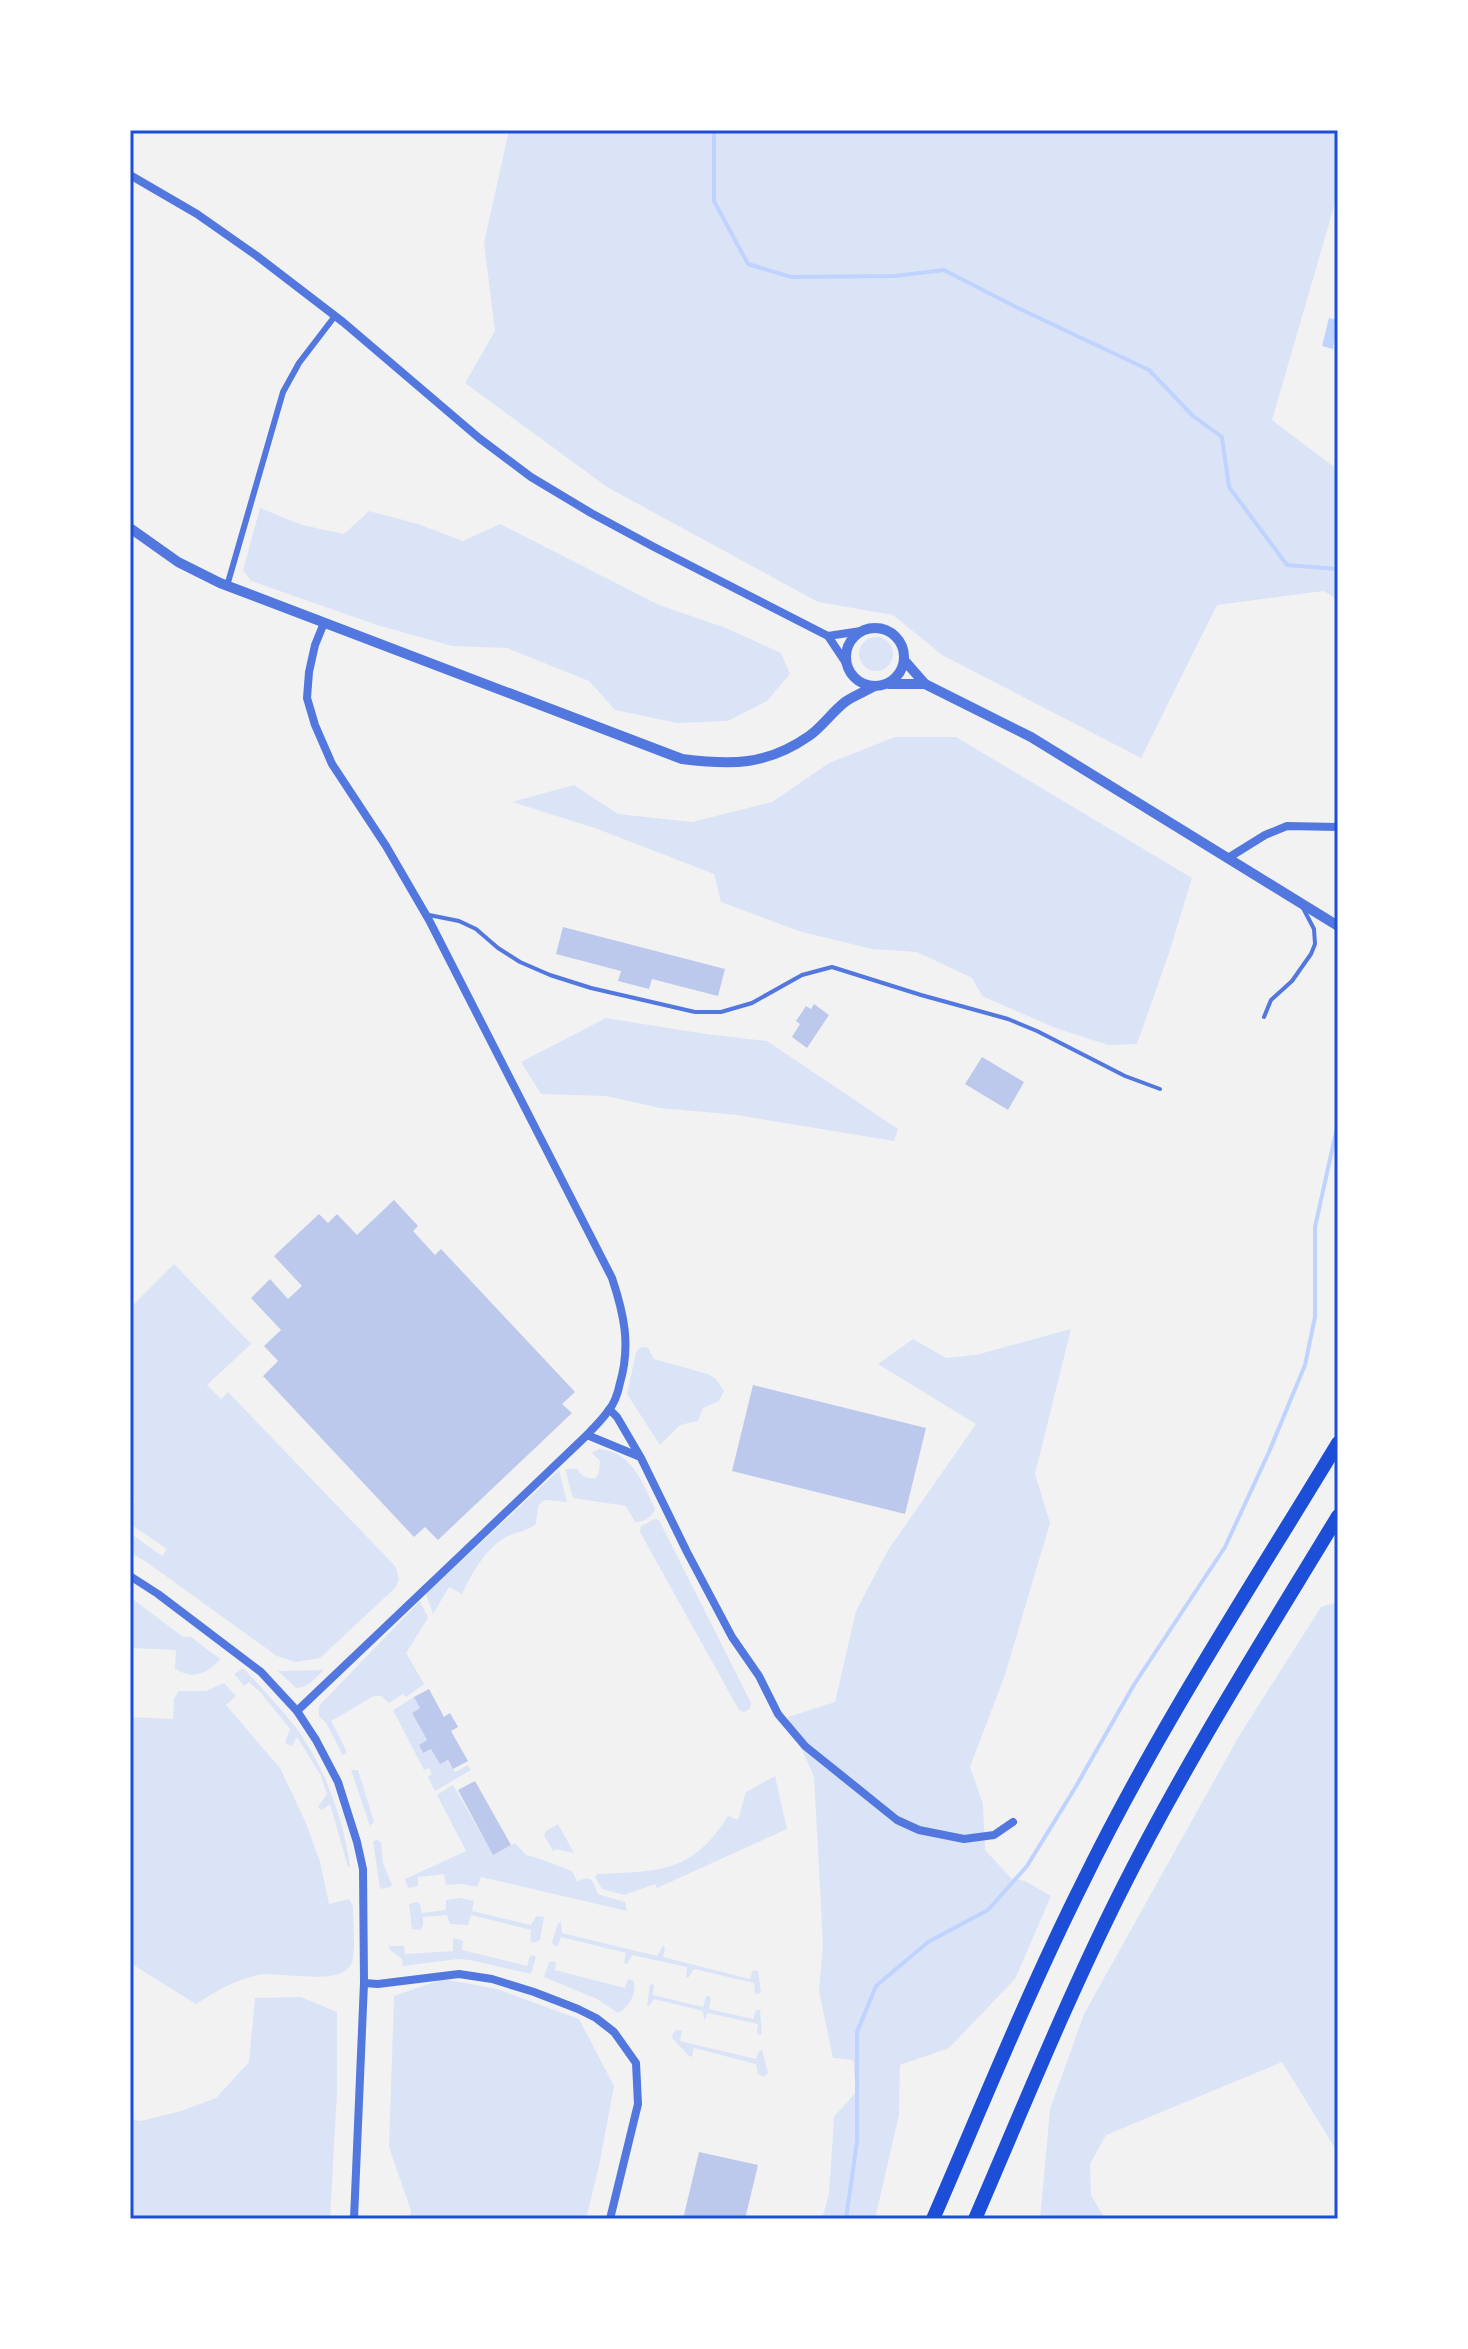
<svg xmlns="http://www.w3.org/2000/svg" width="1468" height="2349" viewBox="0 0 1468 2349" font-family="'Roboto Condensed',sans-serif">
  <rect width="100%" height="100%" fill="#f2f2f2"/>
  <g fill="#dbe4f7">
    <polygon points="509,130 1338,130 1338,193 1272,420 1338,470 1338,600 1324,591 1217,605 1141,758 942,655 893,615 818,602 607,487 465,383 495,331 484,243"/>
    <polygon points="260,508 302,525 344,534 369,511 418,524 463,541 500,524 659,605 726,628 781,653 790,674 767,701 728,721 677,723 615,710 589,681 507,648 452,646 377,625 251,581 243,570"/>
    <circle cx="876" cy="654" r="17"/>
    <polygon points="895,737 956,737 1192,878 1169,953 1137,1044 1108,1045 1053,1027 982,996 972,978 917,952 872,949 802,932 721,902 714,874 595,828 512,802 574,785 618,814 692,822 772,802 829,763"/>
    <polygon points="606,1018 706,1034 767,1041 898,1129 894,1141 737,1115 660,1108 606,1096 541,1094 521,1062"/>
    <polygon points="174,1264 251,1344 207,1385 221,1399 228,1392 396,1567 399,1580 395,1588 320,1658 295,1662 277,1656 145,1561 130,1553 130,1533 162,1556 167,1549 130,1524 130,1508 135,1501 130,1496 130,1308"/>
    <polygon points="1071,1329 1035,1474 1050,1523 1005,1675 970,1767 983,1804 985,1850 1012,1879 1025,1881 1051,1896 1015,1979 949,2048 900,2065 899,2115 875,2219 822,2219 829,2194 834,2117 856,2092 853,2060 833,2058 819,1991 823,1944 814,1777 788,1717 835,1702 856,1611 888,1550 976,1424 878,1364 913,1339 946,1358 976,1355"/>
    <polygon points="645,1347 648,1348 654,1359 708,1374 716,1379 724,1391 719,1401 703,1408 698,1421 680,1425 660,1445 627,1394 636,1353 639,1348"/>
    <path d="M599,1449C632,1451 643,1484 655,1509C652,1517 643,1523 635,1522L626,1506L573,1498L565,1469H577C582,1477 587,1479 596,1478L599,1472L600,1461L592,1453Z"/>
    <path d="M559,1470L567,1502L544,1500L538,1506L536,1524C528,1531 516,1532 506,1537C484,1550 473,1572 462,1594L449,1587L433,1614L426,1594Z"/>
    <polygon points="655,1519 659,1520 751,1703 750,1709 744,1712 739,1710 640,1532 641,1526"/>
    <path d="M130,1597L183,1637H191L220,1659C207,1674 194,1680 175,1669L176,1650L130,1648Z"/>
    <polygon points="420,1601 428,1618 406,1653 424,1684 406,1697 403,1694 389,1703 381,1696 374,1696 331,1721 346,1750 346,1753 343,1755 326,1723 319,1716 319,1706"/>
    <polygon points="1338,1602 1338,2153 1282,2062 1106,2135 1090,2164 1091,2195 1105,2219 1040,2219 1050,2109 1084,2014 1239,1736 1321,1607"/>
    <path d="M243,1668C260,1686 277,1704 293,1724C323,1762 343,1817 350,1866L348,1867L330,1804L322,1810L318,1807L327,1794L321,1776L297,1737L292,1746L285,1743L290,1729L261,1693L249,1682L244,1686L234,1674Z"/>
    <path d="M324,1670C316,1677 308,1688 296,1688L278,1671Z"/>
    <path d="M224,1683L236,1696L226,1705L280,1768L306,1823L320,1862L329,1904L349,1899L353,1906C353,1919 356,1951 352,1962C344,1988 280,1971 258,1975C235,1980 216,1991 196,2004L130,1963V1717L173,1719L174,1699L179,1691H206Z"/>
    <path d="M414,1697L420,1708L412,1713L427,1740L419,1745C436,1750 447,1757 455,1772L468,1765L471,1770L435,1791L428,1777L432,1774L429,1768L424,1770L393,1710Z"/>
    <polygon points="351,1770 358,1770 359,1773 374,1822 370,1826"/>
    <path d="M775,1776L787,1829L657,1888L655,1884L624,1895L602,1889L595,1877L597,1874C658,1871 692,1874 728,1816L738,1820L746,1792Z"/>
    <path d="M453,1785L493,1854L515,1843L526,1855C541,1858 555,1865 572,1871L577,1881L587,1878L592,1880L598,1894L625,1902L627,1911L481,1877L477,1887L462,1884L446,1885L444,1874L418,1877V1886L408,1888L405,1879L466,1851L437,1795Z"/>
    <polygon points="558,1824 574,1853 555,1849 554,1852 544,1836 546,1831"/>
    <polygon points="378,1840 381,1843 383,1863 392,1885 390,1887 380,1889 373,1841"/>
    <polygon points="460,1898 474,1901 472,1911 531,1925 536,1916 544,1917 540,1940 533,1943 530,1941 531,1930 471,1915 468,1925 450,1924 447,1915 423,1917 423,1926 420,1930 412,1929 409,1904 417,1902 420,1904 422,1913 446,1910 446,1900"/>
    <polygon points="561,1922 562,1933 657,1956 663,1946 665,1948 663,1957 750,1979 753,1970 758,1971 761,1993 755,1994 754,1983 694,1969 688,1978 686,1977 687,1967 632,1955 627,1964 624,1963 626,1953 561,1937 558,1945 555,1947 552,1942 558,1923"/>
    <polygon points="455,1938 463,1941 462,1950 527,1966 530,1956 533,1955 536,1957 531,1974 470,1960 458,1959 403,1966 402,1959 390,1950 388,1946 404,1946 405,1954 453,1951 453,1939"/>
    <path d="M553,1961L556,1962L555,1970L625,1988L628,1979L634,1981C636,1995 630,2006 618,2013L597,1999L544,1977L549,1962Z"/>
    <polygon points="443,1979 497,1989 579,2019 614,2086 599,2166 586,2219 409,2219 411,2211 389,2147 394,1996"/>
    <polygon points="653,1984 654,1986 653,1995 703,2007 706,1997 708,1996 711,1998 709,2009 753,2019 756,2010 760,2010 762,2033 760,2035 757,2032 758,2024 708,2013 704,2021 703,2011 654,1999 649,2006 647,2006 650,1985"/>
    <polygon points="301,1997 337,2012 337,2093 330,2219 130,2219 130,2119 141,2121 181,2111 216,2098 249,2062 255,1998"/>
    <polygon points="677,2030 682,2031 680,2041 756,2059 759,2051 762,2050 768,2073 764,2077 758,2074 756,2064 694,2048 692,2057 689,2056 672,2038 673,2033"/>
  </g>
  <polygon fill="#bfd3fe" points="1329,318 1338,320 1333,349 1322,346"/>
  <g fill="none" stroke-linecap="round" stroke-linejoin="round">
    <g stroke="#bfd3fe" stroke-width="4">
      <polyline points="714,130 714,201 748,264 791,277 895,276 944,270 1016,307 1149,370 1193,416 1222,437 1229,487 1287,565 1338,569"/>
      <polyline points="846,2219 857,2142 857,2032 876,1986 928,1942 988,1910 1027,1866 1075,1788 1135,1683 1225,1547 1269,1452 1305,1365 1315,1317 1315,1227 1338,1123"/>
    </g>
  </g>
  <g fill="#bdc9ec">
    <polygon points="563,927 725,969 718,996 652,979 649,989 618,981 621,971 556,954"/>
    <polygon points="814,1004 829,1015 807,1048 792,1037 800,1024 796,1021 806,1006 811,1009"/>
    <polygon points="982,1057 1024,1082 1008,1110 965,1084"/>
    <polygon points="394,1200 418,1226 413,1231 435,1255 441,1249 575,1392 562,1404 572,1413 438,1540 425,1527 414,1537 263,1376 278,1361 264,1346 281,1330 251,1298 270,1279 288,1299 302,1286 274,1256 319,1214 328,1223 337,1214 357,1235"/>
    <polygon points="753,1385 926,1428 905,1514 732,1471"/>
    <polygon points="429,1689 444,1717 450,1713 458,1727 451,1731 468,1761 453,1769 448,1760 440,1764 431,1749 423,1753 419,1745 427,1740 412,1713 420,1708 414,1697"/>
    <polygon points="475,1781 511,1845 493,1855 458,1790"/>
    <polygon points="699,2152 758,2165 745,2219 683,2219"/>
  </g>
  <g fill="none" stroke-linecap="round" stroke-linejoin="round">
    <g stroke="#5277de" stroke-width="4">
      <polyline points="429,915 459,921 476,929 498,948 520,962 550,975 591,988 695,1012 721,1012 752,1003 802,975 832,967 921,995 1008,1019 1037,1031 1125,1076 1160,1089"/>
      <polyline points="1264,1017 1271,1000 1292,981 1311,954 1315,944 1314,929 1303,908"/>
    </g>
    <polyline stroke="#5277de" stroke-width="6" points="227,586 283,392 299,363 335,316"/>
    <g stroke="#5277de" stroke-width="8">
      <polyline points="130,175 197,214 257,256 343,322 479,438 531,477 591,513 654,547 828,636 846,663"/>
      <polyline points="828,636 861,631"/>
      <polyline points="1228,858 1265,835 1287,826 1338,827"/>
      <polyline points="610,1410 617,1417 641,1458 687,1552 732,1637 759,1676 778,1714 805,1746 897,1820 919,1830 964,1839 994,1835 1013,1822"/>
      <polyline points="587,1435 638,1456"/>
      <polyline points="130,1576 158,1594 261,1672 297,1711 316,1740 338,1782 357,1842 363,1869 364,1983 354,2219"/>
      <path d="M297,1711L587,1435C594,1427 602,1420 608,1411C615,1403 618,1393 620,1383C631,1345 624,1314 612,1278L429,920L386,846L332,764L315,725L307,698L309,672L315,645L324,623"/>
      <polyline points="364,1983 378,1984 459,1974 492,1979 534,1992 578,2009 596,2018 614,2032 636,2063 638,2104 610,2219"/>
    </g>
    <g stroke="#5277de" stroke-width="10">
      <path d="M130,528L178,562L220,583L682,759C731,765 766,766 809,736C822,727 832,712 845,702C853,696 864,692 873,687"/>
      <circle cx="875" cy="657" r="29"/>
      <polyline points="904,660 925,684 1031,737 1338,926"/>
      <polyline points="889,684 925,684"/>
    </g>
    <g stroke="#1d4ed8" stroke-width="14">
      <path d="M933,2219C982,2106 1028,1992 1083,1882C1157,1730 1251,1587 1338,1443"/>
      <path d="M975,2219C1022,2110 1067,1999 1120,1893C1185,1763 1263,1640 1338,1516"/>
    </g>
  </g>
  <rect width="1468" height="2349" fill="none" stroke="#ffffff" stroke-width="264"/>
  <rect x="132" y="132" width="1204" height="2085" fill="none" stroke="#1d4ed8" stroke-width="3"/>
</svg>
